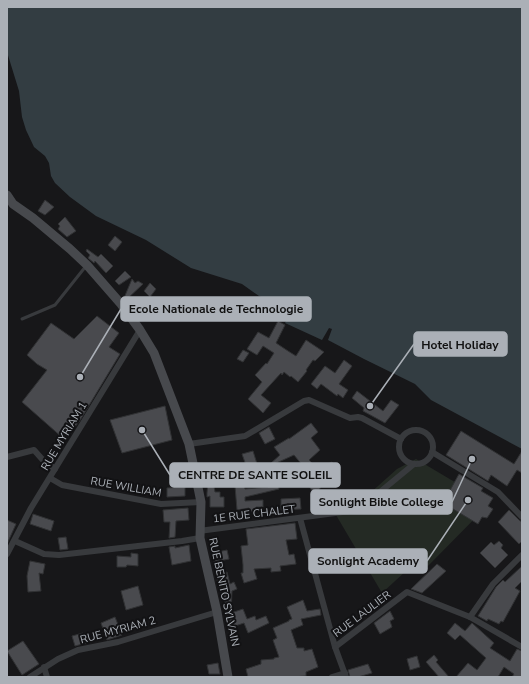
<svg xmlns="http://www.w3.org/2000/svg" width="529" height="684" viewBox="0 0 529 684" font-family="'Nunito Sans',sans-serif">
  <rect width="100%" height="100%" fill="#171719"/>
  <polygon fill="#242a24" points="416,459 490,503 428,566 419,559 382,593 336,515 349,512 397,469"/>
  <polygon fill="#333d42" points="7,7 522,7 522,449 431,400 415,384 364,359 328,340 332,329 329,328 322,340 285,323 290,314 282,309 277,318 274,316 278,304 259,296 242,284 191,268 146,240 96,216 70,197 55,183 51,176 49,163 45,156 34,147 26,130 22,117 19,91 7,52"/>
  <g fill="#494a4e" stroke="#313234">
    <polygon points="45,200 54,207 45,215 38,211"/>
    <polygon points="65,217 76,231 67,237 58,229 60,226 58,224"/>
    <polygon points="115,236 122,242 115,251 108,245"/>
    <polygon points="87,249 98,257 101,254 113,266 106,273 95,261 94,263 88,258 90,255 86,251"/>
    <polygon points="125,271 131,277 119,285 115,281"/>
    <polygon points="132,279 135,283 138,281 143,284 126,300 124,298"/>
    <polygon points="150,283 156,289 150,297 144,291"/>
    <polygon points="97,316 119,333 109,347 120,354 79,422 64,439 22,402 47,370 37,364 27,355 51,323 74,339"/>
    <polygon points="278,321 285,325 276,343 288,351 296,356 306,340 324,352 315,361 313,360 306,370 307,371 298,382 291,376 290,377 284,372 282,375 281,373 261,395 271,403 263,413 248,399 262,382 255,375 266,363 267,364 274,353 263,346 257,355 247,349 258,332 269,338"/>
    <polygon points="243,350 249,353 243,362 237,359"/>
    <polygon points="344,360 352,366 339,384 348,390 343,398 338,394 337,396 321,384 317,389 311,384 325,366 335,373"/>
    <polygon points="357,391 383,411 391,400 399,405 385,423 363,411 364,408 352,398"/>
    <polygon points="165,406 172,440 122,453 110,420"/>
    <polygon points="311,423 318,432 311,438 320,450 309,460 318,469 332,462 340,476 322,485 319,490 323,495 317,499 303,476 291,483 288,477 303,466 294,455 272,465 271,463 280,455 274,447 289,438 289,439"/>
    <polygon points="269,427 275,439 265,444 259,433"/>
    <polygon points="461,431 514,464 522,451 522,473 517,470 507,486 491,475 488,481 446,455"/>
    <polygon points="253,451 258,467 248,471 242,454"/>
    <polygon points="275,471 279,489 245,497 245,501 263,500 263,507 256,507 256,511 249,512 249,508 237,510 235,486 244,485 245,489 268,487 265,474"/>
    <polygon points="459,474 483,488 481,491 493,498 488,506 493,509 487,518 482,517 478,524 443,503"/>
    <polygon points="210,481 213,481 215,492 220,492 220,497 224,497 224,507 210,507 210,496 207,497 207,493 208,482"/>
    <polygon points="185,487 185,496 167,497 167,488"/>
    <polygon points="300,498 301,509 281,510 281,499"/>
    <polygon points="188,508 189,520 176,521 175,537 169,538 170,522 164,522 163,510"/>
    <polygon points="509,510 519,520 522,522 522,541 519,544 498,522"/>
    <polygon points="33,514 54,521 51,531 30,524"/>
    <polygon points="7,520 16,524 7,544"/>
    <polygon points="295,523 297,539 286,540 289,555 294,554 296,564 280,566 281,571 271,572 271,568 254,569 257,579 244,583 241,573 243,573 243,565 241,546 248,545 246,529"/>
    <polygon points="66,537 68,549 60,550 58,538"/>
    <polygon points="499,541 503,545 501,548 508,555 495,568 480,553 491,542 494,545"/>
    <polygon points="189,545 191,561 172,565 169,547 175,546 175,548"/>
    <polygon points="227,550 229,559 214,562 213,553"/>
    <polygon points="131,553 138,554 138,566 127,565 126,567 117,567 117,556 131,557"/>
    <polygon points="30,561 45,564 43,574 39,573 41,591 28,592 27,576"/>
    <polygon points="437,564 446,571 422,593 411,589"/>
    <polygon points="522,566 522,581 515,588 520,591 503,622 501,621 499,624 488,619 487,621 478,616 496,587 503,580 505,582"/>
    <polygon points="227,572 230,584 234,582 237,589 232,591 231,613 243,609 247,619 255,616 256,620 266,616 269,623 248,633 244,623 232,627 225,608 225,602 219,588 216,575"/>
    <polygon points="138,586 143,605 126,610 121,591"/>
    <polygon points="303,600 307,611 320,609 321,615 301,619 303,625 291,630 297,648 304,648 304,651 312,649 318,667 306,672 306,676 292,677 248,677 246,669 261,664 261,660 274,659 274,658 279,657 273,640 277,638 273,628 289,621 289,620 292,619 287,607"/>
    <polygon points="390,611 394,619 390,621 392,627 380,634 374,623"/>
    <polygon points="115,617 122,635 107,640 101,623"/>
    <polygon points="455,623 465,631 472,623 494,643 490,648 510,661 517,649 522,651 522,677 512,677 514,674 504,667 498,677 456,677 468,663 477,670 486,658 460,635 455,640 447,633"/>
    <polygon points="83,633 86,643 75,646 72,636"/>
    <polygon points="23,641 39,664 22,675 7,651"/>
    <polygon points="434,655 438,660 436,662 449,677 439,677 426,662"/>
    <polygon points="417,656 420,667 410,670 407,659"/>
    <polygon points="218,663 220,674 209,674 207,665"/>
    <polygon points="368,664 372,673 358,677 350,677 348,670"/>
  </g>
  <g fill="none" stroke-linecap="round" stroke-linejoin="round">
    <polyline stroke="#383a3d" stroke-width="3" points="22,319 55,305 86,266"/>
    <g stroke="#383a3d" stroke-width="6">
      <circle cx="416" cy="447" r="17"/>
      <polyline points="189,444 245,436 304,401 309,400 350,418 358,417 362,418 401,439"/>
      <polyline points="432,452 498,492 522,517"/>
      <polyline points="7,457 34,450 42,459 55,469"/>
      <polyline points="50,478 62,485 161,504 201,502"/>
      <polyline points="300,518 335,647 407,592 470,617 522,647"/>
      <polyline points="199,531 358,510 414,464"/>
      <polyline points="15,541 44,554 59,555 182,541 200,538"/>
      <polyline points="7,554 31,508 140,330"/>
      <polyline points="470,617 493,584 522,555"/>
      <polyline points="335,647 346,677"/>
      <polyline points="44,667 47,677"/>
      <polyline points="30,677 58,659 78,650 118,642 217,612"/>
      <polyline points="332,677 345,673"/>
    </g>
    <polyline stroke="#47494d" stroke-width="9" points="7,195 13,204 33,218 70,249 87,265 121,304 140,330 154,353 189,444 201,502 200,538 217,612 228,677"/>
  </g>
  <g text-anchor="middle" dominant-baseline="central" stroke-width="4" stroke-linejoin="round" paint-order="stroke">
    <g font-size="11" fill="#abb0b7" stroke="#121214">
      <text transform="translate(64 436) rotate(-59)">RUE MYRIAM 1</text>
      <text transform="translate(126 487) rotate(10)">RUE WILLIAM</text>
      <text transform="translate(254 514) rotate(-7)">1E RUE CHALET</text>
      <text transform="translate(224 592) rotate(78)">RUE BENITO SYLVAIN</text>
      <text transform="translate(362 614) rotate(-37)">RUE LAULIER</text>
      <text transform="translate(118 630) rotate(-15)">RUE MYRIAM 2</text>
    </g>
  </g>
  <path fill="none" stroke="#abb0b7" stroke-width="1.5" d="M80 377L121 309M370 406L414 344M142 430L170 475M472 459L452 502M468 500L427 561"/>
  <g fill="#abb0b7" stroke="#121214" stroke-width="1.5">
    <circle cx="80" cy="377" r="4"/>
    <circle cx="370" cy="406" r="4"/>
    <circle cx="142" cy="430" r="4"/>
    <circle cx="472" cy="459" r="4"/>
    <circle cx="468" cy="500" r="4"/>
  </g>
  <g fill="#abb0b7" stroke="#abb0b7" stroke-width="1.5">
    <rect x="121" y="297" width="190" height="24" rx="4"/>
    <rect x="414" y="332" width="93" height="24" rx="4"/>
    <rect x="170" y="463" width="170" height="24" rx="4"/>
    <rect x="311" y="490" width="141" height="24" rx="4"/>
    <rect x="309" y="549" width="118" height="24" rx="4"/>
  </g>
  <g font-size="12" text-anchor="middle" font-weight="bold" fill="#111">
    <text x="216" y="313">Ecole Nationale de Technologie</text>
    <text x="460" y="349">Hotel Holiday</text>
    <text x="255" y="479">CENTRE DE SANTE SOLEIL</text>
    <text x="381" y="506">Sonlight Bible College</text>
    <text x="368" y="565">Sonlight Academy</text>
  </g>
  <rect width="529" height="684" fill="none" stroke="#abb0b7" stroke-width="16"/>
</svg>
